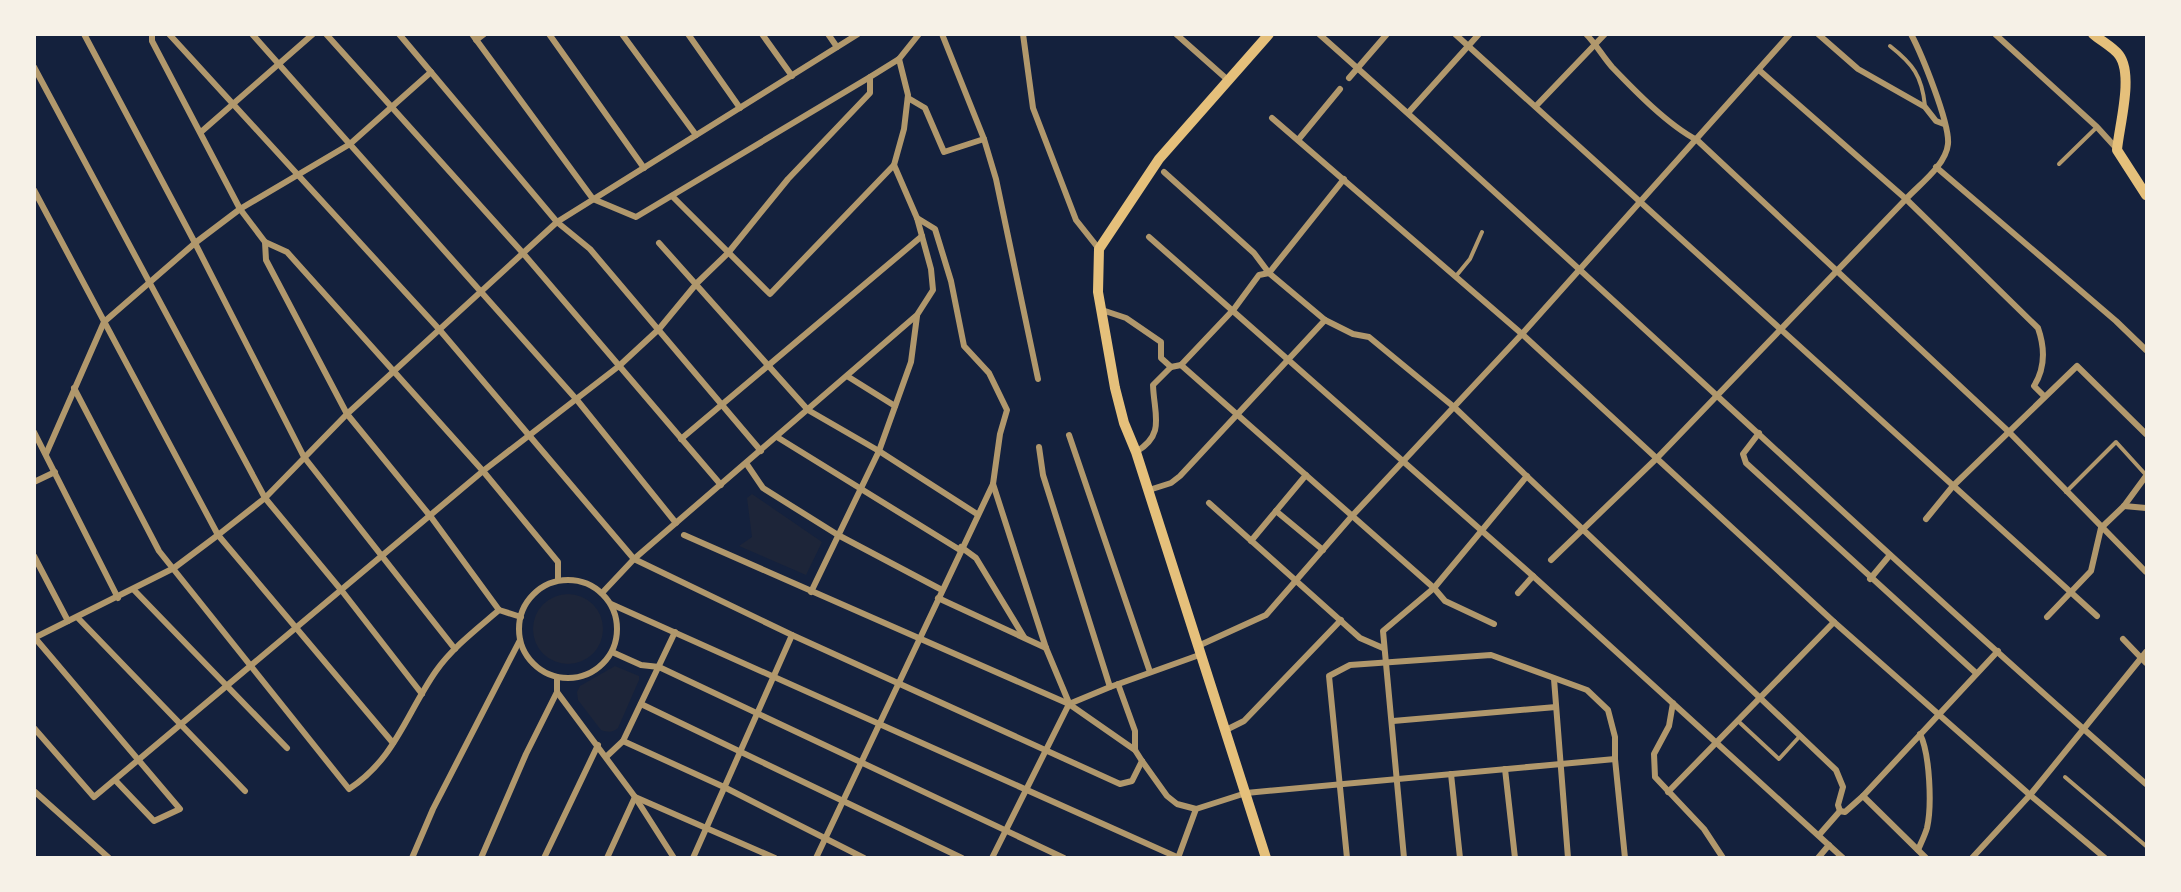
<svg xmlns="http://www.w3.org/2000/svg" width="2181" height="892" viewBox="0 0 2181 892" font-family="'Zilla Slab',serif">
  <rect width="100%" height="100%" fill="#14213d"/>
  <g fill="#1d2539">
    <polygon points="752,494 822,542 806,575 739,546 752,537 747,498"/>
    <circle cx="568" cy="629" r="35"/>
    <path d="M615,666L639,676V680L618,728C613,733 607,732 601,730L578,700L577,692L580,686Z"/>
  </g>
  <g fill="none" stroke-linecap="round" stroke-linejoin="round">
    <g stroke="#b1986c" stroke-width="4">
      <path d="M1890,46C1913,64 1922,76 1925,106"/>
      <polyline points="2059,164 2097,127"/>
      <polyline points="1456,276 1470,259 1482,232"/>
      <polyline points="2066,492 2116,442 2146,475"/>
      <polyline points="1738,721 1779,759 1800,736"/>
      <polyline points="2065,777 2146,846"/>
    </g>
    <g stroke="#b1986c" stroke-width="6">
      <polyline points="84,34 195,243 304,457 455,649"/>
      <polyline points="152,34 152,41 240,209 265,242 287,252 483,471 558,562 558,580"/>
      <polyline points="169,34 438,328 634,559 792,635 1120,784 1132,781 1142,761"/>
      <polyline points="252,34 577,400 676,523"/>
      <polyline points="326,34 522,252 721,485"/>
      <polyline points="399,34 557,222 590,249 761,451"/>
      <polyline points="472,34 593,199 636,217 870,77"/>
      <polyline points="549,34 644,168"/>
      <polyline points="622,34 696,135"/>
      <polyline points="688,34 740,108"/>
      <polyline points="762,34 792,76"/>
      <polyline points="828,34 837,47"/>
      <polyline points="942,34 984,139 996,179 1038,379"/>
      <polyline points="1023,34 1033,108 1076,220 1099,249"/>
      <polyline points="1176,34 1229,81"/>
      <path d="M1319,34C1598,281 1866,539 2146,784"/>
      <polyline points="1455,34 2097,616"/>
      <path d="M1586,34C1596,44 1603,57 1612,67C1635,91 1668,125 1697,140L2009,432L2146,572"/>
      <polyline points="1818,34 1858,69 1925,107 1936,121 1944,124"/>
      <polyline points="1995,34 2097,127 2117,149"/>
      <polyline points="476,40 484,34"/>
      <polyline points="34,67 265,498 342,591 422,694"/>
      <path d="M1759,70L1906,199L2038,328C2045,348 2046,367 2034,386L2044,396"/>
      <polyline points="1349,78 1387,34"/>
      <polyline points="908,98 925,108 944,152 984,139"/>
      <polyline points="1536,106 1605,34"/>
      <polyline points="1408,113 1479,34"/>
      <polyline points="1272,118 1522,334 1834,622 2030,795 2105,858"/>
      <polyline points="201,132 313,34"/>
      <polyline points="1298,140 1340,89"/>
      <polyline points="1936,167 2116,321 2146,350"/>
      <polyline points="1164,172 1254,253 1269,273 1325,320 1353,334 1369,337 1454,407 1836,770 1843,787 1838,805 1840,811"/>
      <polyline points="34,190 218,535 393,743"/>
      <polyline points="672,196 770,294 894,165"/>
      <polyline points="1149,237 1533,576 1843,858"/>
      <polyline points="265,242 266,260 347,414 431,517 499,610"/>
      <polyline points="659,243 808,410 879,451 977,514"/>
      <polyline points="1102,310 1126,318 1161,342 1161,358 1171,367"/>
      <polyline points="1181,365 1434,588 1445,601 1494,624"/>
      <polyline points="847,376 895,406"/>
      <path d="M74,388L159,551L349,789C395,759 406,714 436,671C453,647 477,629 499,610"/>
      <polyline points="34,432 118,598"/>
      <polyline points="1759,433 1743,454 1746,463 1976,673"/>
      <polyline points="1069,435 1150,672"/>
      <polyline points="777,437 960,550"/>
      <polyline points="681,439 922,236"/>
      <polyline points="1039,447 1043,475 1110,687"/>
      <path d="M1136,452C1166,434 1154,415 1153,385L1171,367L1181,365L1234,309L1259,275L1269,273L1344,179"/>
      <polyline points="46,454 104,322 195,243 240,209 350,144 431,72"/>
      <polyline points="746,463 763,488 790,505 838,535 942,590"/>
      <polyline points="34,482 55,472"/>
      <polyline points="993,484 1046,648 1069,703"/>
      <polyline points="1149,490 1171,483 1180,476 1325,320"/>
      <polyline points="1209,503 1360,638 1383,648"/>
      <polyline points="2124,506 2146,508"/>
      <polyline points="1276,511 1323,550"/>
      <polyline points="1926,519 1953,486 2077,366 2146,434"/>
      <polyline points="684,535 1069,704 1135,750"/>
      <polyline points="1251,541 1306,475"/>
      <polyline points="961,547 976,558 1024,637"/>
      <polyline points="34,556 68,621"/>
      <path d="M1551,560L1658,457L1906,199C1920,184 1946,165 1948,144C1950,123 1921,53 1911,34"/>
      <polyline points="1870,579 1890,555"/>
      <circle cx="568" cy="629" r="49"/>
      <polyline points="134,590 287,748"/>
      <polyline points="811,592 879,451 911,362 917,316"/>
      <polyline points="602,593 634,559 917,315 933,290 931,269 917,218 894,165 904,129 908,95 899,59"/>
      <polyline points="1518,593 1533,576"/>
      <polyline points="938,598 1046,648"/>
      <polyline points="611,604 1179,858"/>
      <polyline points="499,610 521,617"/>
      <polyline points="2047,617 2091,571 2101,528 2124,506 2146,476"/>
      <polyline points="78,618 245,791"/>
      <polyline points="34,638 174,568 218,535 265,498 347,414 557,222 858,34"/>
      <polyline points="35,638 180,809 154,821 115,780"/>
      <polyline points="2123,639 2146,663"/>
      <polyline points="1198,646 1266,615 1352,516 1522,334 1790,34"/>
      <polyline points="612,652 641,665 659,667 1064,858"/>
      <polyline points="557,677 557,692 635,797 674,858"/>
      <polyline points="1554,679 1568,858"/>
      <polyline points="1118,684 1135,731 1135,750 1142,761 1167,796 1177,804 1196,809"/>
      <polyline points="1673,703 1669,726 1654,754 1655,777 1704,829 1723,858"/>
      <polyline points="641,704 962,858"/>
      <polyline points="1393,721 1556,707"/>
      <polyline points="34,728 94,797 483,471 619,366 659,329 697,283 728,253 788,179 870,93 870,77 899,59 919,34"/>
      <polyline points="1226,730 1244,721 1341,620"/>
      <polyline points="623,741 724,787 864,858"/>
      <polyline points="606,757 623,741 675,632"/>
      <polyline points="1505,769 1515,858"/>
      <polyline points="1451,774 1460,858"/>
      <polyline points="34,791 109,858"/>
      <polyline points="1668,792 1834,622"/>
      <polyline points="1863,796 1926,858"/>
      <polyline points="1819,835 1840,811 1845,812 1863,796 1998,651"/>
      <path d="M1918,850C1921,843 1925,835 1927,828C1932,806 1930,754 1920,734"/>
      <polyline points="412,858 433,809 520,640"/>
      <polyline points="481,858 526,754 557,692"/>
      <polyline points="544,858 598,745"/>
      <polyline points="607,858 635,797 775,858"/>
      <polyline points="693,858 792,635"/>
      <polyline points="816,858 993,484 1000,434 1007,410 989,373 964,346 951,281 935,229 917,218"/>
      <polyline points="992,858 1069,704 1110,687 1202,654"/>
      <polyline points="1178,858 1196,809 1246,793 1615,759"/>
      <polyline points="1347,858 1329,676 1350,665 1491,655 1587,690 1608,710 1615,737 1615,759 1625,858"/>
      <polyline points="1404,858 1383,631 1434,588 1527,476"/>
      <polyline points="1818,858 1829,845"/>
      <polyline points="1972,858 2030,795 2146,652"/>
    </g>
    <g stroke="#e5c07b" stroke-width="10">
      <path d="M2093,34C2101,41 2113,47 2119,55C2134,75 2119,126 2117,150L2146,195"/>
      <polyline points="1266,858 1136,452 1124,423 1115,388 1098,292 1099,249 1159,159 1269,34"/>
    </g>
  </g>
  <rect width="2181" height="892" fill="none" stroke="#f6f1e7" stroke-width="72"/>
</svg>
